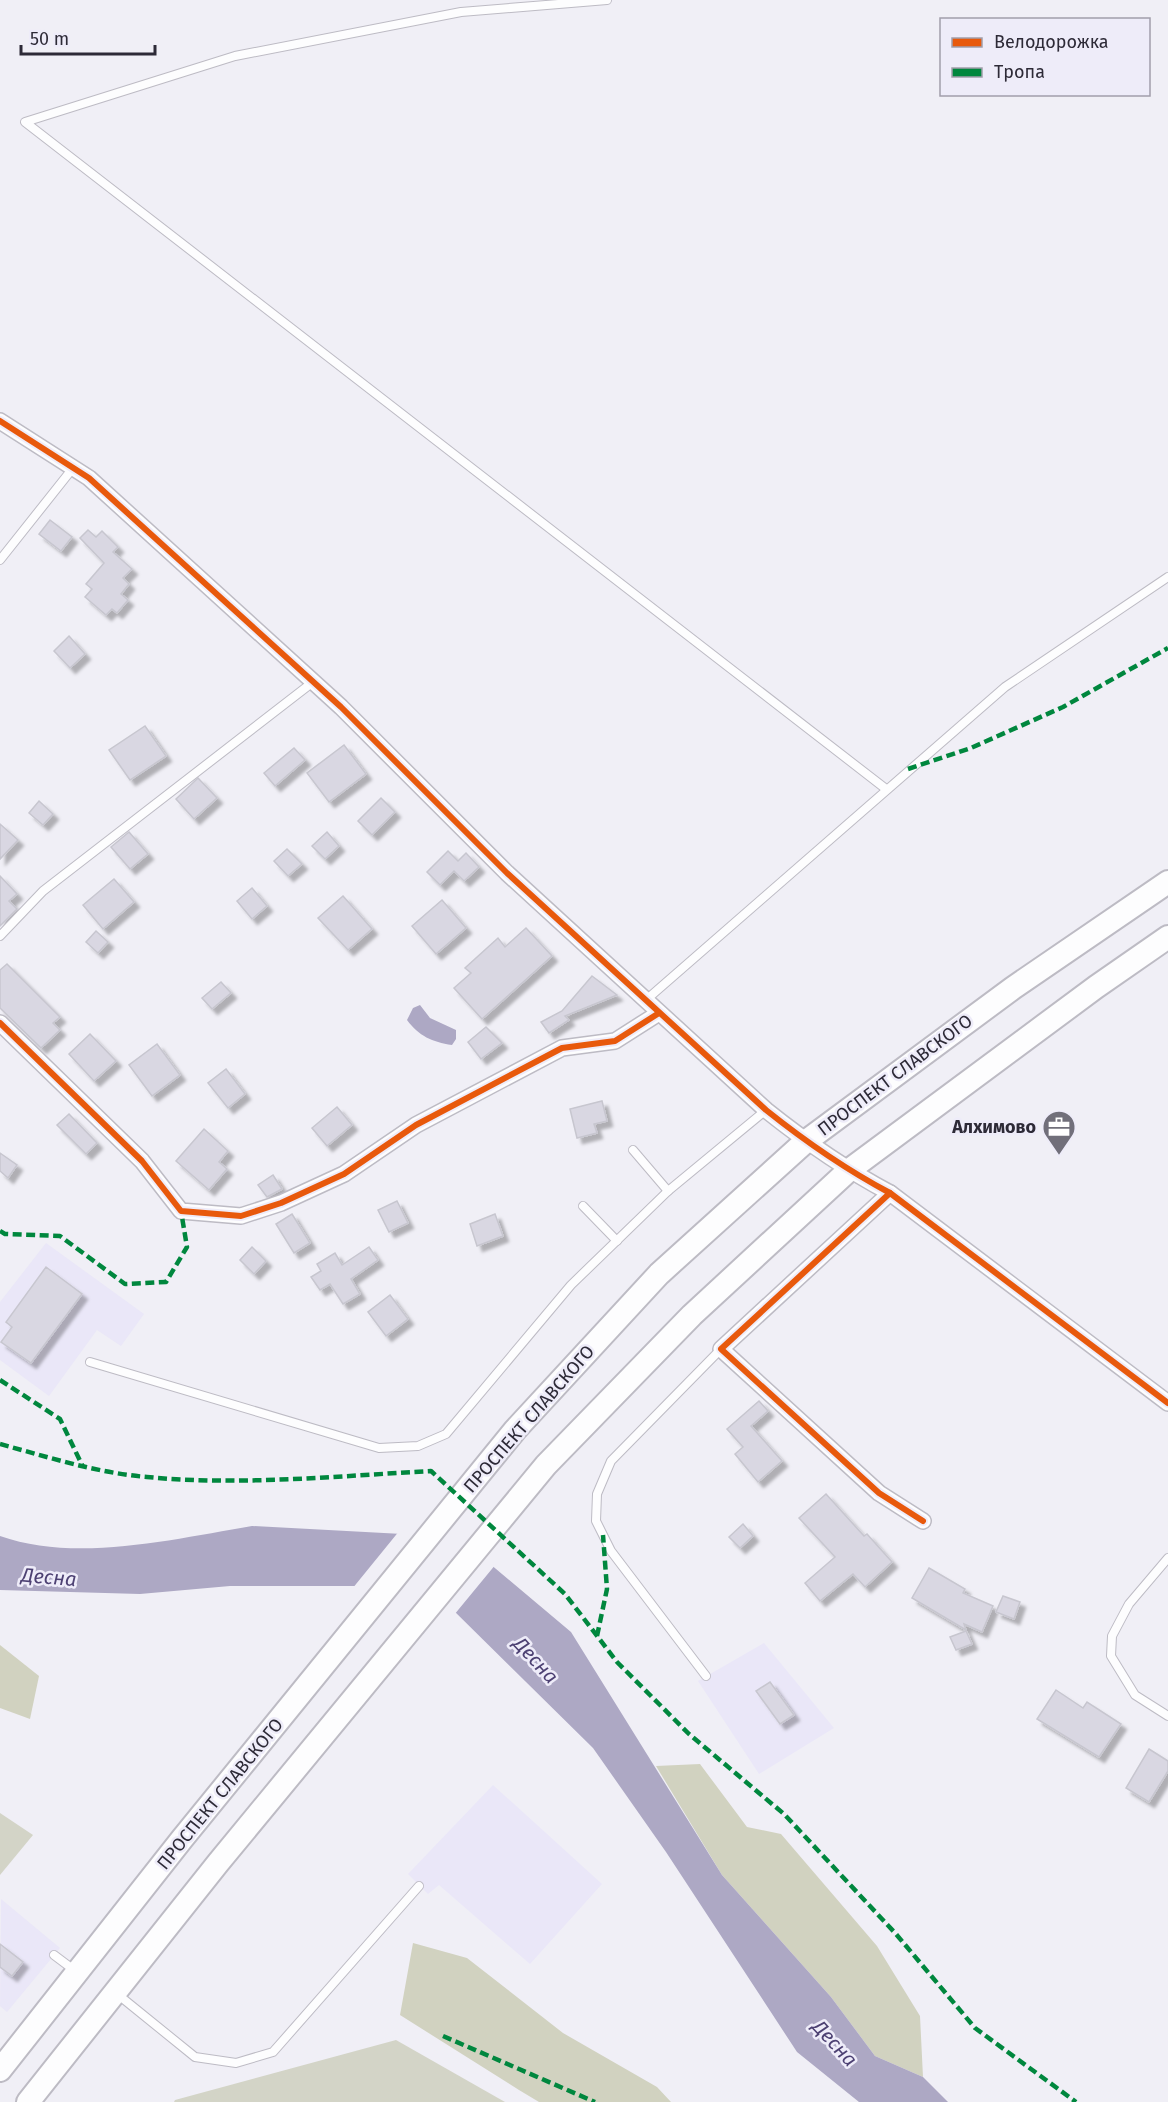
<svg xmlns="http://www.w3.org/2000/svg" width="1168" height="2102" viewBox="0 0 1168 2102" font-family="'Fira Sans',sans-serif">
  <defs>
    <filter id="shadow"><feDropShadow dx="5.5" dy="5.5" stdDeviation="1.5" flood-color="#0004"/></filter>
  </defs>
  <rect width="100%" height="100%" fill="#f0eff6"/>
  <g fill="#eae7f8">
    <polygon points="46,1243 144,1314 121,1346 97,1330 49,1396 0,1360 0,1302"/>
    <polygon points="764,1643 834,1728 759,1774 698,1681"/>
    <polygon points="493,1785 602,1884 530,1964 439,1885 428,1894 408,1874"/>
    <polygon points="1,1899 60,1948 7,2012 0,2006"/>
  </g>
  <g fill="#d3d4c7">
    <polygon points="0,1813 33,1835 0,1875"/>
    <polygon points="396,2040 505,2102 174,2102 175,2100"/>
  </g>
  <g fill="#d1d2c0">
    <polygon points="0,1645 39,1676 30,1719 0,1708"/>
    <polygon points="700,1764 747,1827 781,1834 877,1946 920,2016 923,2077 875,2056 831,1997 722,1875 656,1766"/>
    <polygon points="413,1943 467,1958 563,2033 657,2087 671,2102 539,2102 519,2090 400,2015"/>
  </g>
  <g fill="#ada8c4">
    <path d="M420,1005L430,1018L456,1030V1039L452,1045C432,1042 419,1036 407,1020L413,1008Z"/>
    <path d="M252,1526L458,1537L571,1632L722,1875L831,1997L875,2056L923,2077L948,2102H859L797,2052L666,1852L593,1748L450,1607L365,1586H230L140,1594L0,1590V1536C76,1563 174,1539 252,1526Z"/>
  </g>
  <polygon fill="#f0eff6" points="400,1530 459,1534 496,1564 454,1615 448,1610 365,1589 352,1589"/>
  <g fill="#d9d7e2" stroke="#c7c6cf" stroke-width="1.5" filter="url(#shadow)">
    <polygon points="50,520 72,537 61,551 39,534"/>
    <polygon points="88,530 96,537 102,531 118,547 113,552 132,569 123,578 129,584 121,594 128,600 117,613 112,609 106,615 85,597 92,589 86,584 104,563 80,538"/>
    <polygon points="69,636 85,654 70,668 54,651"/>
    <polygon points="145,726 166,756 130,780 109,750"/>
    <polygon points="344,745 366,774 329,802 307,773"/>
    <polygon points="294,748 305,760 275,786 264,773"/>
    <polygon points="198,778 217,798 194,819 176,799"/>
    <polygon points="381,798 395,812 372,835 358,821"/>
    <polygon points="39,801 53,814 43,825 29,813"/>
    <polygon points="0,824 18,840 0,859"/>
    <polygon points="129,832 148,854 130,869 111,847"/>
    <polygon points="327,832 339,846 325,859 312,846"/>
    <polygon points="287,849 302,864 288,876 274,861"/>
    <polygon points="448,851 458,861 466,853 479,867 464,881 454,871 440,885 427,872"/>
    <polygon points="0,876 17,894 9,901 17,909 0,926"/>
    <polygon points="114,879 134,902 103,929 83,905"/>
    <polygon points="252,888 267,906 252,919 237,901"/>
    <polygon points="343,896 372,929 348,950 318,918"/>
    <polygon points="442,900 466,928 436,954 412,926"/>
    <polygon points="526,928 552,956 482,1019 454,988 471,973 465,968 498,938 505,947"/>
    <polygon points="96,931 108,942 98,953 86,942"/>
    <polygon points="7,964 60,1017 53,1023 60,1030 41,1048 0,1008 0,970"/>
    <polygon points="592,976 617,995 565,1016 569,1020 549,1033 541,1022 562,1011"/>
    <polygon points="221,982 231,993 212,1009 202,998"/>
    <polygon points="486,1027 502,1043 481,1059 468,1042"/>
    <polygon points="90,1034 116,1061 94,1081 69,1054"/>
    <polygon points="157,1044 180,1075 152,1096 129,1065"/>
    <polygon points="226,1069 245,1094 228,1108 208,1083"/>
    <polygon points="602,1101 607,1121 594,1124 597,1133 577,1138 570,1109"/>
    <polygon points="337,1107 352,1125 327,1146 312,1128"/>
    <polygon points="69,1114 97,1143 86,1154 57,1125"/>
    <polygon points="204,1129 228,1151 219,1162 227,1169 209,1190 176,1161"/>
    <polygon points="0,1153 17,1165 8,1178 0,1171"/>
    <polygon points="273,1175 282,1189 267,1197 258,1185"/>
    <polygon points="397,1201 408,1223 389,1232 378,1210"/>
    <polygon points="292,1214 310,1243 294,1253 276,1224"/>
    <polygon points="495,1214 503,1236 477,1246 470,1224"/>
    <polygon points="252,1247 266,1261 254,1274 240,1260"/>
    <polygon points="369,1247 378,1260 351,1279 360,1294 343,1304 330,1284 320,1290 311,1277 321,1271 317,1264 335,1253 342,1265"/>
    <polygon points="46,1267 82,1294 31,1363 1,1342 12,1327 6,1322"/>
    <polygon points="390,1295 408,1319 386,1336 368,1312"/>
    <polygon points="759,1401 768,1411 751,1426 782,1461 758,1482 735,1454 743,1447 727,1429"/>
    <polygon points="826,1494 864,1536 867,1534 892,1562 865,1587 853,1574 820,1601 805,1583 835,1557 799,1518"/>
    <polygon points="743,1524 753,1536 740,1548 729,1537"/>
    <polygon points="929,1568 965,1589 963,1593 993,1606 982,1632 964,1624 966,1630 912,1598"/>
    <polygon points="1003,1596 1020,1602 1014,1619 996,1612"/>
    <polygon points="966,1631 972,1644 956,1650 950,1637"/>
    <polygon points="770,1682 794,1715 780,1724 756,1691"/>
    <polygon points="1056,1690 1083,1708 1087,1702 1121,1724 1099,1757 1037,1719"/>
    <polygon points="1149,1749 1168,1761 1168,1771 1149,1802 1126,1788"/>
    <polygon points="0,1944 23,1962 12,1976 0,1967"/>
  </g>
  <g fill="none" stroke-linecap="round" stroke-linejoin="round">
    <g stroke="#bdbbc4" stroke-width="10">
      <g id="service">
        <polyline points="607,0 461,12 235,56 25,122 886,789"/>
        <polyline points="0,560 73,468"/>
        <polyline points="0,936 43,891 313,682"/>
        <polyline points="646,1000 1005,687 1168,577"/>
        <polyline points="633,1150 668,1191"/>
        <polyline points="583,1206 617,1241"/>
        <polyline points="90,1362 379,1448 418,1446 446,1434 571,1285 668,1191 766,1110"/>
        <polyline points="1168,1558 1129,1604 1112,1636 1111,1656 1135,1695 1168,1716"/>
        <polyline points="706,1676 611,1551 596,1521 597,1494 611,1461 721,1349"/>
        <polyline points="54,1955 74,1970"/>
        <polyline points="116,1993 195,2057 236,2063 273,2052 419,1886"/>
      </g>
    </g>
    <g stroke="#bdbbc4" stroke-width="18">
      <g id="minor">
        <path d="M0,421L89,478L341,707L507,873L766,1110C806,1142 845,1169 890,1193L1168,1403"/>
        <polyline points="0,1023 142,1161 181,1211 241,1216 281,1203 344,1174 416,1125 562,1048 615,1041 659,1013"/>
        <polyline points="890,1193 721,1349 879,1493 923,1521"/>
      </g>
    </g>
    <g stroke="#bdbbc4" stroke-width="26">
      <g id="secondary">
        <polyline points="0,2070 182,1839 515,1430 659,1274 805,1142 1013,988 1168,882"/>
        <polyline points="28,2102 218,1863 546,1465 692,1315 848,1171 1096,987 1168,937"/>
      </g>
    </g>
    <use href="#service" stroke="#fdfdfe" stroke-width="8"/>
    <use href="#minor" stroke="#fdfdfe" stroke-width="15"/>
    <use href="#secondary" stroke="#fdfdfe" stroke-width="22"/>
    <g stroke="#00873e" stroke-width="4.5" stroke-dasharray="9 4.5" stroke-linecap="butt">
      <polyline points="908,769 971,748 1063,707 1168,648"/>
      <polyline points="0,1231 5,1234 60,1236 125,1284 166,1282 187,1247 181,1211"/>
      <polyline points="0,1380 60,1419 83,1467"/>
      <path d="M0,1444C48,1457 97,1473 147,1477C239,1486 338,1476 431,1471L565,1594L617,1662L689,1734L784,1814L896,1934L975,2028L1076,2102"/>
      <polyline points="597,1636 607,1589 603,1535"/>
      <polyline points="443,2036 595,2102"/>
    </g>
    <g stroke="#eeecf9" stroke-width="10">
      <g id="cycleway">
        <path d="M0,421L89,478L341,707L507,873L766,1110C806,1142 845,1169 890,1193L1168,1403"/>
        <polyline points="0,1023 142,1161 181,1211 241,1216 281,1203 344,1174 416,1125 562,1048 615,1041 659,1013"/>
        <polyline points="890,1193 721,1349 879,1493 923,1521"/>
      </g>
    </g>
    <use href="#cycleway" stroke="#e8590c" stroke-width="6"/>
  </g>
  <defs>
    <g id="office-pin" transform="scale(1.725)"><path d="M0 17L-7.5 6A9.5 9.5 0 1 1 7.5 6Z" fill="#716f7a" stroke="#eeecf9"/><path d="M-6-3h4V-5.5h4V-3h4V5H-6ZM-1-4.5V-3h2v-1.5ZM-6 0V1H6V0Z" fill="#fff"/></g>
  </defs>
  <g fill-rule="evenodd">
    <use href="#office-pin" x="1059" y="1127"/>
  </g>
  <g text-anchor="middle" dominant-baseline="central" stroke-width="5" stroke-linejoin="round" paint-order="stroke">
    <g font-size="18" fill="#2d2a37" stroke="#eeecf9">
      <text transform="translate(895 1075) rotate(-37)">ПРОСПЕКТ СЛАВСКОГО</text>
      <text transform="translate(529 1419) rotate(-49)">ПРОСПЕКТ СЛАВСКОГО</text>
      <text transform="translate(220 1794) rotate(-51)">ПРОСПЕКТ СЛАВСКОГО</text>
    </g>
    <g font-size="18" font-weight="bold" fill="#2d2a37" stroke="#eeecf9" text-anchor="end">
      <text x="1036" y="1127">Алхимово</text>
    </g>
    <g font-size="20" font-style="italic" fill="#4d4173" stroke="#eeecf9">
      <text transform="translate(49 1577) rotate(5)">Десна</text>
      <text transform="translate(536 1660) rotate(47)">Десна</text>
      <text transform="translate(835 2043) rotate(47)">Десна</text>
    </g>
  </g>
  <rect x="940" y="18" width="210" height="78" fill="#eeecf9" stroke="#a19eab" stroke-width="1.5"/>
  <rect x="952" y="38" width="30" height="9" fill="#e8590c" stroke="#a19eab" stroke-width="1.5"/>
  <text x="994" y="48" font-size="18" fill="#2d2a37">Велодорожка</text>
  <rect x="952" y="68" width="30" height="9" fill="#00873e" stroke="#a19eab" stroke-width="1.5"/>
  <text x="994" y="78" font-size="18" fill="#2d2a37">Тропа</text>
  <path d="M21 45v9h134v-9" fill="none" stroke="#2d2a37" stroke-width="3"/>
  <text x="30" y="45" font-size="18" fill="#2d2a37" stroke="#eeecf9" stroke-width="4.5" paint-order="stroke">50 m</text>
</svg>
